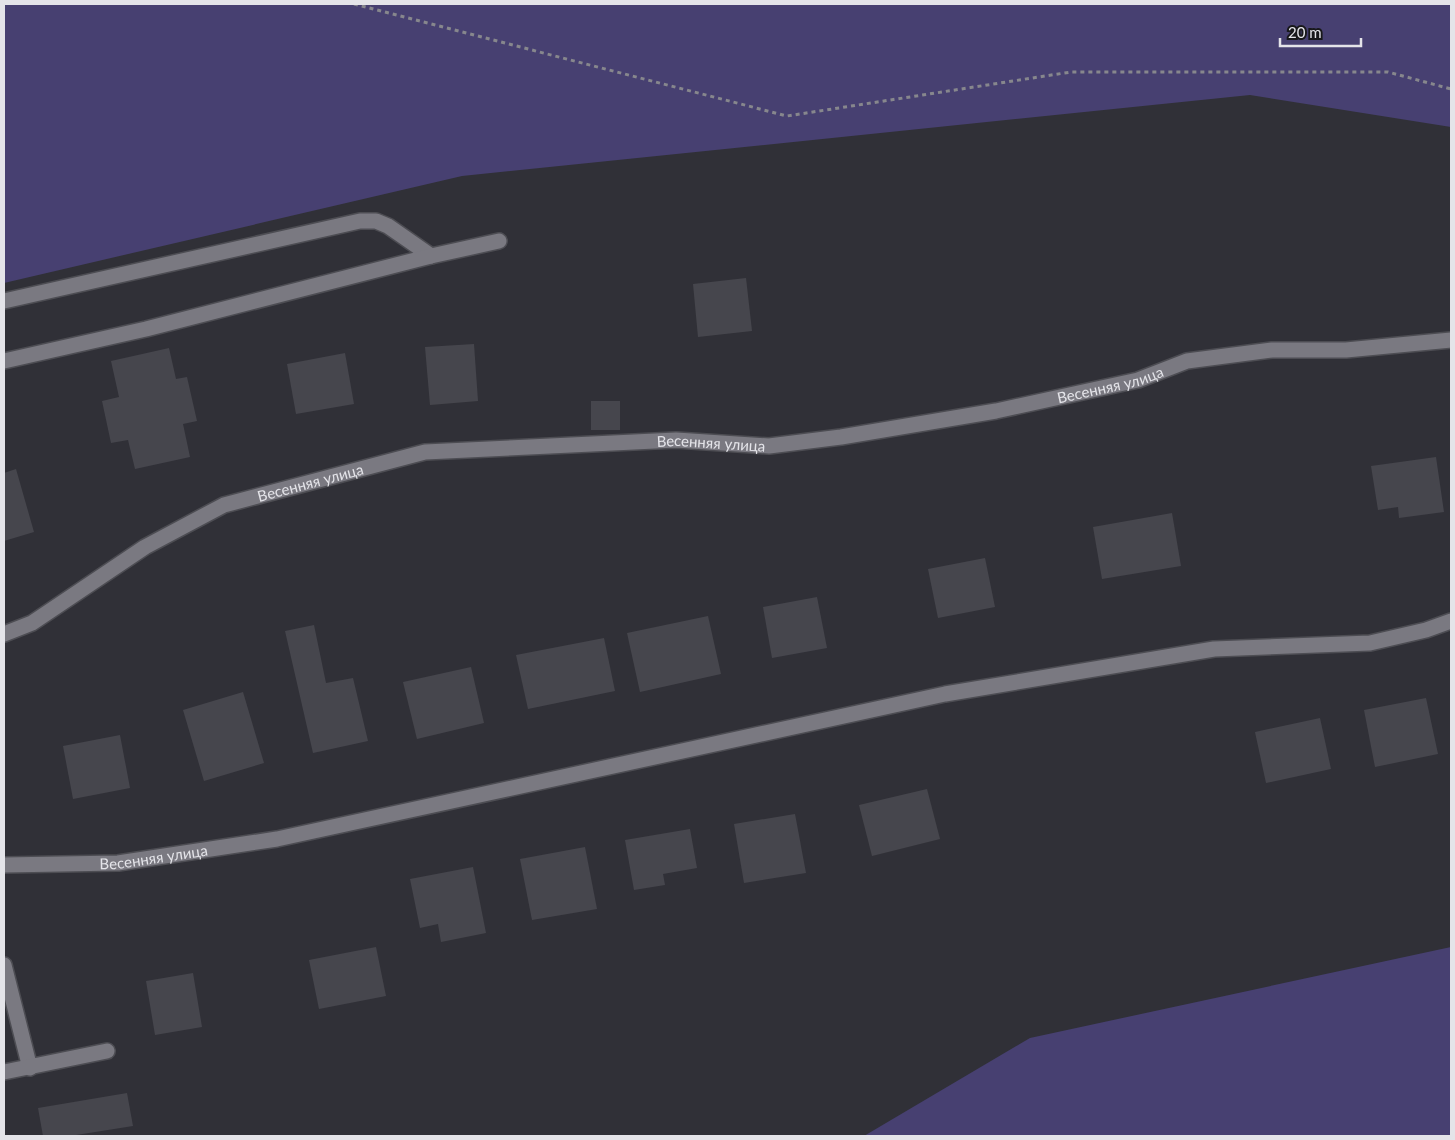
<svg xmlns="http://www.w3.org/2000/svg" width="1455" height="1140" viewBox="0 0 1455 1140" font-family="Lato,sans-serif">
  <rect width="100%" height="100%" fill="#303037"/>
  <g fill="#474071">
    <polygon points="4,4 1451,4 1451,127 1250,95 462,176 4,283"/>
    <polygon points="1451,947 1451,1136 864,1136 1030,1038"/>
  </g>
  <g fill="#46464d">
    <polygon points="746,278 752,331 698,337 693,284"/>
    <polygon points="474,344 478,401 430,405 425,347"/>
    <polygon points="169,348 176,379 187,377 197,421 183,424 190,457 135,469 128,440 111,443 102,401 119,397 111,361"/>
    <polygon points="345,353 354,404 296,414 287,364"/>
    <rect x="591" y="401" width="29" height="29"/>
    <polygon points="1436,457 1444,512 1399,518 1398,507 1378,510 1371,466"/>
    <polygon points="16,469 34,532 4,541 4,473"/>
    <polygon points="1172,513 1181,566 1102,579 1093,527"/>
    <polygon points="985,558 995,607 938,618 928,569"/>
    <polygon points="817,597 827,648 772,658 763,607"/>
    <polygon points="708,616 721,674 640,692 627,633"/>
    <polygon points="314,625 326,683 353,678 368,741 313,753 285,631"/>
    <polygon points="604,638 615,691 528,709 516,655"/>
    <polygon points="471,667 484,723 417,739 403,682"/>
    <polygon points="243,692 264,763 204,781 183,710"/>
    <polygon points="1426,698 1438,754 1375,767 1364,710"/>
    <polygon points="1320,718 1331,769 1266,783 1255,732"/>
    <polygon points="120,735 130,788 73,799 63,746"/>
    <polygon points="927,789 940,839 872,856 859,805"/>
    <polygon points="795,814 806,873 744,883 734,824"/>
    <polygon points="690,829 697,868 663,874 665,885 634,890 625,840"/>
    <polygon points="585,847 597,909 532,920 520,859"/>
    <polygon points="473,867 486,933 441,942 438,924 420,928 410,879"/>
    <polygon points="376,947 386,996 319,1009 309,960"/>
    <polygon points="193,973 202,1027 155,1035 146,981"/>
    <polygon points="127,1093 133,1126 70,1136 43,1136 38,1108"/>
  </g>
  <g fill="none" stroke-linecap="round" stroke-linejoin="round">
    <g stroke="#4d4d53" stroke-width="18">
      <g id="lane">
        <polyline points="4,301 360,221 376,221 388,226 431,256"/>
        <polyline points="4,361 146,329 431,256 499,241"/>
        <polyline points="4,965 30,1068"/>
      </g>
    </g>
    <g stroke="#4d4d53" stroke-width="18">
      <g id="street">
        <path id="s1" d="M4,634L32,623L145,547L224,505L425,452L676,440L769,446L841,437L996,411L1138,380L1187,361L1272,350H1346L1451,340"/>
        <path id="s2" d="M4,865L118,863L277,839L945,694L1214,649L1370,643L1426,630L1451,621"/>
        <polyline points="4,1072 107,1051"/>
      </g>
    </g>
    <polyline stroke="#87878d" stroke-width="3" stroke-dasharray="4 4" stroke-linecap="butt" points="354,4 787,116 1071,72 1388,72 1451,89"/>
    <use href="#lane" stroke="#7a7981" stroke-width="15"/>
    <use href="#street" stroke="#7a7981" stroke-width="15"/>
  </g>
  <g text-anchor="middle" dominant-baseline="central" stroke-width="5" stroke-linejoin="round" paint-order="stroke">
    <g font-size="15" fill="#e4e4e9" stroke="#18181b">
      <text stroke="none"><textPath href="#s1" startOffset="1155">Весенняя улица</textPath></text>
      <text stroke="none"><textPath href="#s1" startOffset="750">Весенняя улица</textPath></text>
      <text stroke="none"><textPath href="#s1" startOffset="345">Весенняя улица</textPath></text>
      <text stroke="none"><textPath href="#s2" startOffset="150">Весенняя улица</textPath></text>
    </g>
  </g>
  <rect width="1455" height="1140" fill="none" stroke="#e4e4e9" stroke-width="10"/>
  <path d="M1280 38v8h81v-8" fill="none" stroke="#e4e4e9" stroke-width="2.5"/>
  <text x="1288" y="38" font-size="15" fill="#e4e4e9" stroke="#18181b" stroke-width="4" paint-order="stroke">20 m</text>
</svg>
